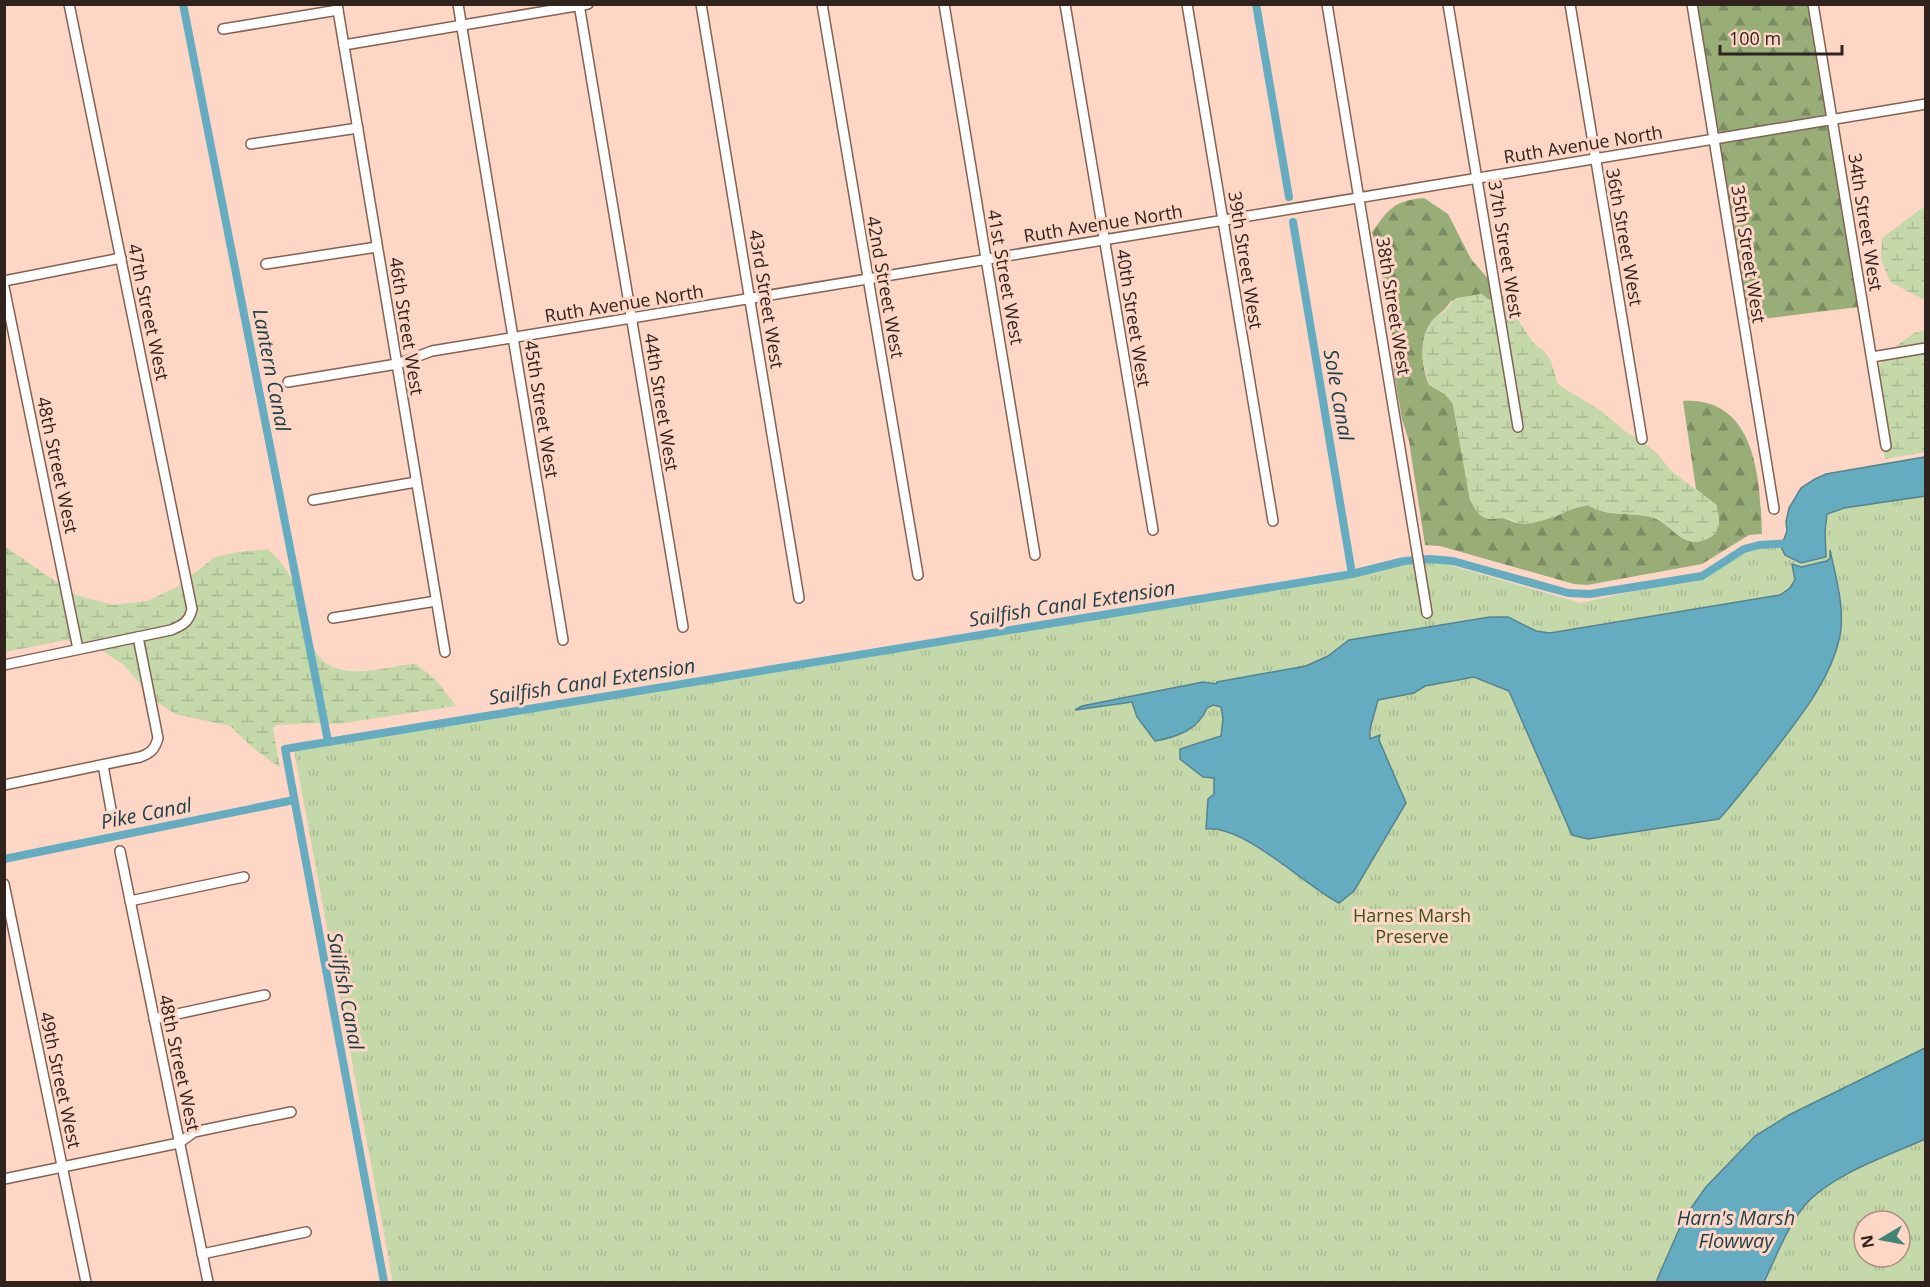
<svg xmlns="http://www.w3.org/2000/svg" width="1930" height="1287" viewBox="0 0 1930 1287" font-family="'Open Sans',sans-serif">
  <defs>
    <pattern id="forest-firs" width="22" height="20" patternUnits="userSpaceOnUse" patternTransform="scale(1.5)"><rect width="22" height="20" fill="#98ad78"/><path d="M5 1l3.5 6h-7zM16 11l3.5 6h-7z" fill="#7c8c62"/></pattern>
    <pattern id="wetland-marsh" width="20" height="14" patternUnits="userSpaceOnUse" patternTransform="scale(1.5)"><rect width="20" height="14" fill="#c4d8a9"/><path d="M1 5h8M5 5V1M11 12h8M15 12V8" fill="none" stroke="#a9b991"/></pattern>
    <pattern id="park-tufts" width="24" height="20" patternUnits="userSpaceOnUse" patternTransform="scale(1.5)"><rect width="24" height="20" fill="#c4d8a9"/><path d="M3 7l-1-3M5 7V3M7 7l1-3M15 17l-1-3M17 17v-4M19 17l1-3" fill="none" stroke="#a9b991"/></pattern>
  </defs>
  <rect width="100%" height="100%" fill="#fdd6c6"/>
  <g fill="url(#forest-firs)">
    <polygon points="1688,5 1808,5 1858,307 1745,321"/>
    <path d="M1424,198L1448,214L1471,259L1503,296L1506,303L1487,299L1481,294L1451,301C1446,309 1440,313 1434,319C1418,335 1421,366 1429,385L1445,394L1453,404L1470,500L1489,519L1503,518L1516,523L1554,517L1574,508L1588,505C1605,517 1631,512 1651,517C1672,522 1681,552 1709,538C1722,530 1719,519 1716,505L1696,489L1683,401C1757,397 1760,480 1762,534L1749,535L1702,564L1587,585L1574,584L1440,546L1425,545L1409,441L1402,419L1394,373L1392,334L1379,255L1372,232C1390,208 1393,201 1424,198Z"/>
  </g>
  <g fill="url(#wetland-marsh)">
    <polygon points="1925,206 1925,300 1890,282 1881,259 1882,238"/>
    <path d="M1482,294L1488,299L1507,303L1534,344L1544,351L1551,361L1557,382L1562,387L1601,411L1626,432L1643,442L1658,454L1670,470L1717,505C1719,518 1723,531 1709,538C1681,552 1672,522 1651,517C1631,512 1605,517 1588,505C1566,509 1548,522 1526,524C1517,524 1511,519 1503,518C1498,517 1494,519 1489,519C1479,518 1474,508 1470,500L1453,404L1445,394L1429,385L1422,357L1424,336L1433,319L1444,312L1456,298Z"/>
    <polygon points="1925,330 1925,452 1885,459 1878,411 1876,370 1891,350 1914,333"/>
    <path d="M4,546L76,595L113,605L147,601L177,587L215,557L238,552L267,549C281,560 290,574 297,590C310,624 303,667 351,671C373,673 394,665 416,664L436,680L456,706L338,724L317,723L276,725L273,728L280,768L251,746L230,726L175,714L155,701L123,664L99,649L66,640L5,652Z"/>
  </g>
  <path fill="url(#park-tufts)" fill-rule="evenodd" d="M1925,484V1282H393L294,750L1432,560L1581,603L1704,575L1752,549L1814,538L1826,501ZM1864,1221H1900V1257H1864Z"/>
  <g fill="#65acc0" stroke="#55838f" stroke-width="1.5">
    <polygon points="1925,457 1925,496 1844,508 1827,514 1825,531 1826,557 1801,563 1785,555 1781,547 1787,531 1786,522 1789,508 1801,488 1815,479 1826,474"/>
    <path d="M1830,550C1836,578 1845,608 1840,636C1831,679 1800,717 1774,751C1756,774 1739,797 1719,819L1588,839L1572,835L1509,691L1474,677L1425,686L1414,693L1378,700L1370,729V739L1380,735L1379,740L1406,803L1354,891L1339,903C1304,885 1245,825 1206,829L1208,799L1214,794V778L1203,777L1180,759V749L1221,736L1223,719L1221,707L1213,705L1207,708C1198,730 1177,737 1155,741L1137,717L1132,702L1075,710L1082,706L1203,682L1216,684L1217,682L1306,666L1328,656L1349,640L1490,617H1508L1536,631L1550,633L1780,595L1790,588L1795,580L1792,564L1801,567L1827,561L1830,558Z"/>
    <path d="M1925,1048V1139C1888,1156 1832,1174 1805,1205C1787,1227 1776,1257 1764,1282H1656L1684,1218L1706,1187L1755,1136L1789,1115Z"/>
  </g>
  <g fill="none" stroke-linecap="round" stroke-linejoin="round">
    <g stroke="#65acc0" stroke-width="8">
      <polyline points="183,4 328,741"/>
      <polyline points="1256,4 1289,197"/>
      <polyline points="1293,222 1352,574"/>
      <polyline points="4,859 294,800"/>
      <polyline points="384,1282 285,749 1352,574 1404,561 1430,559 1453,561 1568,593 1590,594 1702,576 1744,549 1759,545 1792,543"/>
    </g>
    <g stroke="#836153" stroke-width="12">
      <g id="minor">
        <polyline points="337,4 445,652"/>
        <polyline points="458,4 563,640"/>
        <polyline points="579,4 683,627"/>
        <polyline points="701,4 799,598"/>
        <polyline points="822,4 918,575"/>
        <polyline points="944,4 1035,555"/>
        <polyline points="1065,4 1153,530"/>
        <polyline points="1187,4 1273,521"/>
        <polyline points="1327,4 1427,613"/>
        <polyline points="1448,4 1518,427"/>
        <polyline points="1570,4 1642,439"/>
        <polyline points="1692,4 1774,509"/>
        <polyline points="1813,4 1886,446"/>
        <polyline points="223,29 338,10"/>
        <polyline points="344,45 588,4"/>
        <polyline points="251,144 358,128"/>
        <polyline points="266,264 377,247"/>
        <polyline points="4,281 121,258"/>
        <polyline points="4,287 78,649"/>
        <polyline points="1872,357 1926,348"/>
        <polyline points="288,382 397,364 432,351 1926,104"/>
        <polyline points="313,500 416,482"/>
        <polyline points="333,618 436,601"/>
        <path d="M4,665L171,630C183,625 189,622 192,609L69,4"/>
        <polyline points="103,765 112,815"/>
        <path d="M4,785L140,757C151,753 155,749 158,738L138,637"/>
        <polyline points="120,851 208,1282"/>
        <polyline points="4,884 86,1282"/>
        <polyline points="130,901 244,877"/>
        <polyline points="154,1019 265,995"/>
        <polyline points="4,1179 179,1143 194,1132 291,1112"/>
        <polyline points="202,1254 306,1232"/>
      </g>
    </g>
    <use href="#minor" stroke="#fff" stroke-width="9"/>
  </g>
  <g text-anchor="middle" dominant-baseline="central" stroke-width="6" stroke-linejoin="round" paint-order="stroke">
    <g font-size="18" fill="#30221c" stroke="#fdd6c6">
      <text transform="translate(1583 144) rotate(-9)">Ruth Avenue North</text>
      <text transform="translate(1866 222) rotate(81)">34th Street West</text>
      <text transform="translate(1103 223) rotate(-9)">Ruth Avenue North</text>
      <text transform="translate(1625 237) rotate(80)">36th Street West</text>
      <text transform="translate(1506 249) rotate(81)">37th Street West</text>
      <text transform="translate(1749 254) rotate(81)">35th Street West</text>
      <text transform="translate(1246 260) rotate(81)">39th Street West</text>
      <text transform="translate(1006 277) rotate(80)">41st Street West</text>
      <text transform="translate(886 287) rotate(80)">42nd Street West</text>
      <text transform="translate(767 299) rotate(81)">43rd Street West</text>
      <text transform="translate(624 303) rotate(-9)">Ruth Avenue North</text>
      <text transform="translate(1394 306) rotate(81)">38th Street West</text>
      <text transform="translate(149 312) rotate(78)">47th Street West</text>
      <text transform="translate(1134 318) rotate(81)">40th Street West</text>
      <text transform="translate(407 326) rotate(81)">46th Street West</text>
      <text transform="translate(662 402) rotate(81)">44th Street West</text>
      <text transform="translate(542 409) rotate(81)">45th Street West</text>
      <text transform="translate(58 465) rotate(78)">48th Street West</text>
      <text transform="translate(180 1063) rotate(78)">48th Street West</text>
      <text transform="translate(61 1080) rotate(78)">49th Street West</text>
    </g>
    <g font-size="18" fill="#3d5016" stroke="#fdd6c6">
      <text x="1412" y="915">Harnes Marsh<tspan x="1412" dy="21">Preserve</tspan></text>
    </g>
    <g font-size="20" font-style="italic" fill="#1c3e48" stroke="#fdd6c6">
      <text transform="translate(272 370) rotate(79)">Lantern Canal</text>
      <text transform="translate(1339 395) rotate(80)">Sole Canal</text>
      <text transform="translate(1072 603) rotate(-9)">Sailfish Canal Extension</text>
      <text transform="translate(592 681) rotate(-9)">Sailfish Canal Extension</text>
      <text transform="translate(146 813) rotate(-11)">Pike Canal</text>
      <text transform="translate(346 991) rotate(79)">Sailfish Canal</text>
      <text x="1736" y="1217">Harn's Marsh<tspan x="1736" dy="23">Flowway</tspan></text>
    </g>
  </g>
  <rect width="1930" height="1287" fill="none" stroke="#30221c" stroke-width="12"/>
  <g transform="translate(1882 1239) rotate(260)"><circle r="28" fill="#fdd6c6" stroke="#ab8e82" stroke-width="1.5"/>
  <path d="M0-4.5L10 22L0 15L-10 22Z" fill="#428476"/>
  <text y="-9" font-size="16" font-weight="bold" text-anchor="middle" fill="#30221c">N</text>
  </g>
  <path d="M1720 45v9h122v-9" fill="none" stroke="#30221c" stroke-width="3"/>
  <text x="1729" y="45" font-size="18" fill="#30221c" stroke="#fdd6c6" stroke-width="4.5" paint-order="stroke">100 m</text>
</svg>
